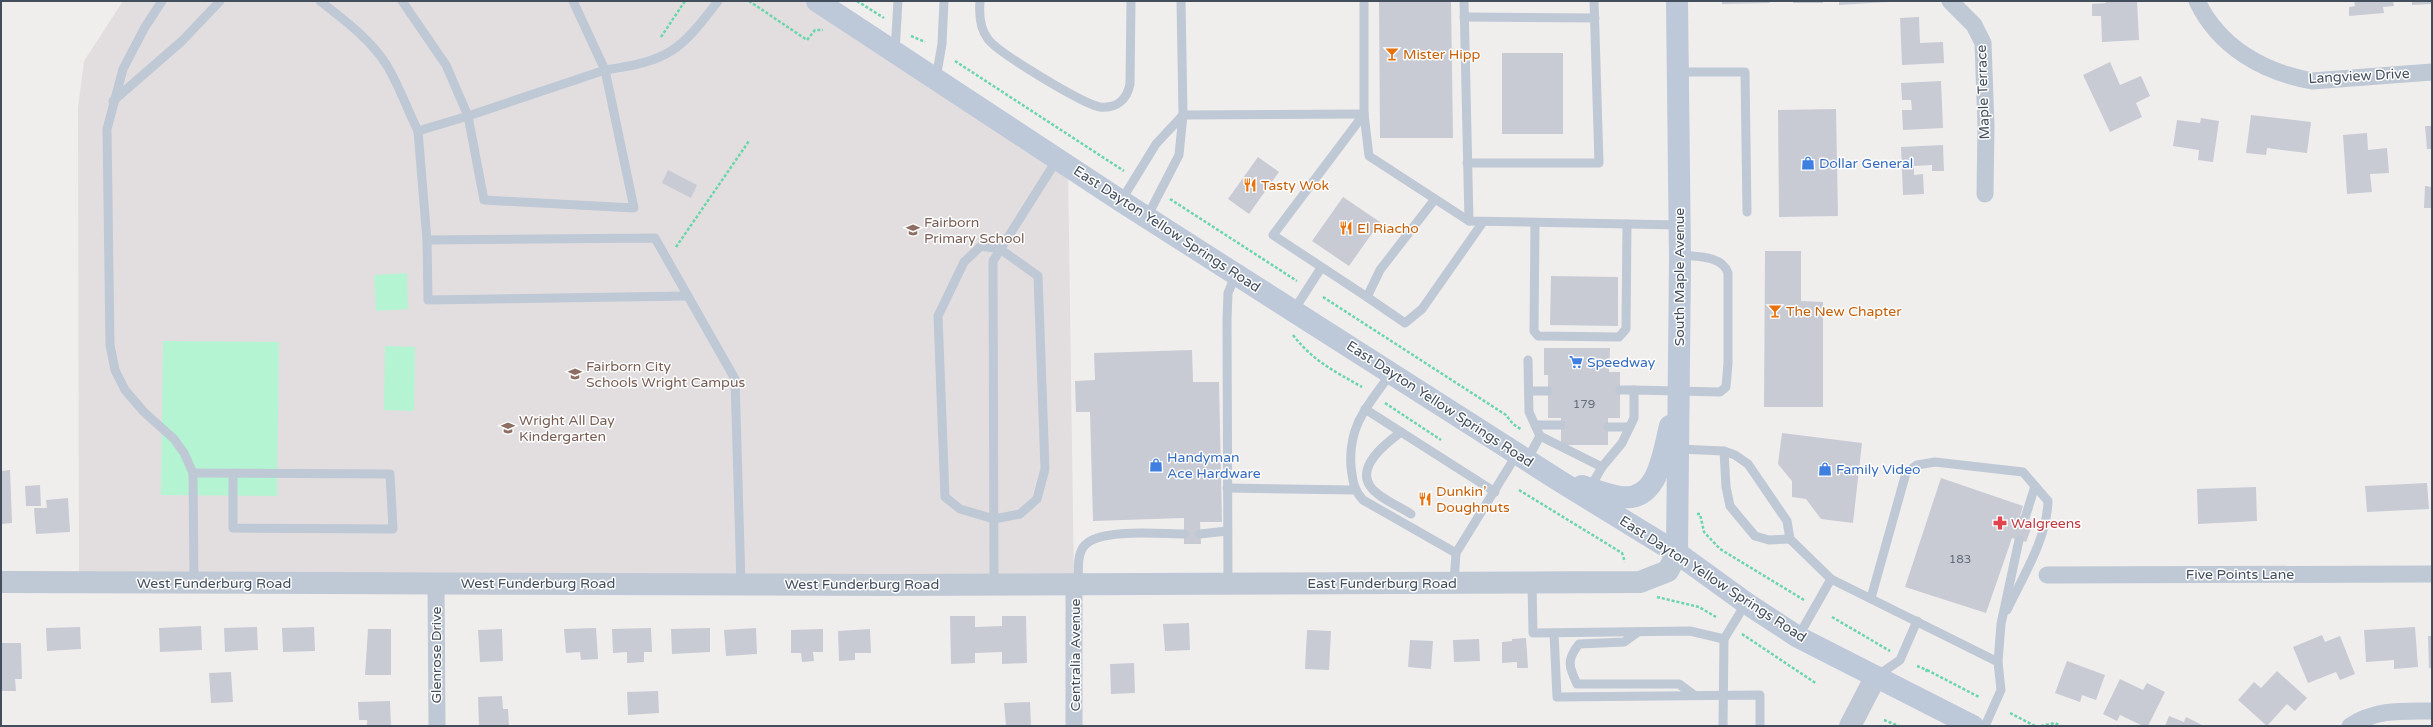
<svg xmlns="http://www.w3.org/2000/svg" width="2433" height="727" viewBox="0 0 2433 727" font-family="'Varela Round',sans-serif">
  <rect width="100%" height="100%" fill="#f0eded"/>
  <polygon fill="#e2dedf" points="123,1 817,1 1068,165 1074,584 79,583 78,108 84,61"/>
  <g fill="#b5f4d3">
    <polygon points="407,273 408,309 376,311 374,275"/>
    <polygon points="163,341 279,342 277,496 161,495"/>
    <polygon points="385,346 415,347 414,411 384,410"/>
  </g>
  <g fill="#c8cbd4">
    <polygon points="1379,1 1451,1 1453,138 1380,138"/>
    <polygon points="1722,1 1769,1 1770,3 1722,4"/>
    <rect x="1793" y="1" width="30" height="2"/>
    <polygon points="1839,1 1888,1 1888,2 1839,5"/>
    <polygon points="2106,1 2137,1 2139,40 2102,42 2101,16 2092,16 2092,4 2106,3"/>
    <polygon points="2354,1 2393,1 2394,6 2383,7 2384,13 2349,16 2349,7 2355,6"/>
    <polygon points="2412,1 2432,1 2432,4 2412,5"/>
    <polygon points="1919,17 1920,43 1943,42 1944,63 1902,65 1900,18"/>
    <rect x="1502" y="53" width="61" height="81"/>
    <polygon points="2110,62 2120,85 2141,76 2150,96 2136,103 2142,117 2110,132 2083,75"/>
    <polygon points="1941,81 1943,128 1903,130 1902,110 1912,110 1911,100 1902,100 1901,83"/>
    <polygon points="1836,109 1838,216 1779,217 1778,110"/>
    <polygon points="2251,115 2311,122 2307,153 2267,148 2266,155 2246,153"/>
    <polygon points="2201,118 2219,121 2213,162 2198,160 2199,150 2173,146 2177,120 2200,123"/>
    <polygon points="2425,126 2432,126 2432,149 2427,149"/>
    <polygon points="2367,133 2368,150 2387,148 2389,173 2370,174 2372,192 2347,194 2343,135"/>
    <polygon points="1943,145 1944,171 1932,171 1932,165 1914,166 1914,175 1923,174 1924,194 1903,195 1901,147"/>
    <polygon points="1258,157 1279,172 1249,214 1228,199"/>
    <polygon points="668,170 697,185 691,198 662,183"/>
    <polygon points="2425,186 2432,187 2432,208 2424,208"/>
    <polygon points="1343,197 1380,222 1349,266 1312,241"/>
    <polygon points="1765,251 1801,251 1801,301 1823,302 1823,407 1764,407"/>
    <polygon points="1551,276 1618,277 1618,326 1550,325"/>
    <polygon points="1544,348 1610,348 1609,372 1620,372 1620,418 1608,418 1608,445 1561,445 1561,418 1548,418 1548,375 1544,375"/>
    <polygon points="1192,350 1193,382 1219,382 1222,522 1200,522 1201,544 1184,544 1184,518 1093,521 1090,412 1076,412 1075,381 1095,380 1094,353"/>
    <polygon points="1782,433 1862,443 1853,523 1821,519 1806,499 1792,497 1792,481 1778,464"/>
    <polygon points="10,470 12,523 1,524 1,471"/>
    <polygon points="1941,478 2023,506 2020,516 2034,521 2026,542 2012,538 1986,613 1905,587"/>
    <polygon points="2427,483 2429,509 2367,512 2365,486"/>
    <polygon points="40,485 41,506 26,506 25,486"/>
    <polygon points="2256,487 2257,521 2198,524 2197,489"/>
    <polygon points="68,498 70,532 36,534 34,508 47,508 46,500"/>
    <polygon points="950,616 975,616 975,627 1002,626 1002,616 1026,616 1027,663 1002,664 1002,652 975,653 975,663 951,664"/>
    <polygon points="1189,623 1190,650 1165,651 1163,624"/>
    <polygon points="201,626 202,650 160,652 159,628"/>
    <polygon points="80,627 81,649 47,651 46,628"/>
    <polygon points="257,627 258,650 225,652 224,628"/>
    <polygon points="314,627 315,651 283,652 282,628"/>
    <polygon points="2415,627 2418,667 2394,669 2394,660 2366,662 2364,630"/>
    <polygon points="596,628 598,659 581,660 580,652 566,653 564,629"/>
    <polygon points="651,628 652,652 644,652 644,662 627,663 627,652 613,653 612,629"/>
    <polygon points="710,628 710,652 672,654 671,629"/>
    <polygon points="756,628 757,654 726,656 724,630"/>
    <polygon points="368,629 391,629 391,675 365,675"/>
    <polygon points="502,629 503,661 480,662 478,630"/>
    <polygon points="823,629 823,652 813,652 814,661 802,662 801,653 791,653 791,630"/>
    <polygon points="870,629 871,653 855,653 855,660 839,661 838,631"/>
    <polygon points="1307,630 1331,631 1329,670 1305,669"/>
    <polygon points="2322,635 2325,642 2340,636 2355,674 2340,680 2336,672 2308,683 2293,647"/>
    <polygon points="2428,636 2432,636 2432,668 2429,668"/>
    <polygon points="1526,638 1528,668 1517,668 1517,662 1502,663 1502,642 1512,641 1512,639"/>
    <polygon points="1479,639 1480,661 1454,662 1453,640"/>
    <polygon points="1410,640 1433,641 1431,669 1408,667"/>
    <polygon points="1,643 21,643 22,679 15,679 16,691 1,691"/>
    <polygon points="2067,661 2105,675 2096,700 2082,695 2080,702 2055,693"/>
    <polygon points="1134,663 1135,693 1111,694 1110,664"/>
    <polygon points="2277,671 2307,698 2295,711 2287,704 2267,726 2238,700 2254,682 2261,688"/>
    <polygon points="231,672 233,702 211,703 209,673"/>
    <polygon points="2120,679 2143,690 2147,683 2165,692 2148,726 2143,726 2120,715 2117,721 2103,714"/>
    <polygon points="658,691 659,713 628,715 627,692"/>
    <polygon points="502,696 503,709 508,709 509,726 479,726 478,697"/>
    <polygon points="390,701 391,726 367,726 367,720 359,720 358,702"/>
    <polygon points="1030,702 1031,726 1006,726 1004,703"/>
    <polygon points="2169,716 2184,722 2186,717 2204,726 2165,726"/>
  </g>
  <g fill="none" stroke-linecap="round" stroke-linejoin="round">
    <g stroke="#69d6ab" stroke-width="2.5" stroke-dasharray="3 2" stroke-linecap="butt">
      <polyline points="749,1 807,40 815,30 823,30"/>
      <polyline points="857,1 884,18"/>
      <polyline points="911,36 925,42"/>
      <polyline points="661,37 685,1"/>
      <polyline points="955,61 1124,171"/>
      <polyline points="1170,199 1297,281"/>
      <polyline points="676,247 749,141"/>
      <polyline points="1323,297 1506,415 1513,424 1522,430"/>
      <path d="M1293,335C1313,361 1334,371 1362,387"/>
      <polyline points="1385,403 1441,440"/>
      <polyline points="1519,490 1622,553 1625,562"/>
      <polyline points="1697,514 1700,514 1704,532 1720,549 1804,600"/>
      <polyline points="1657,597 1699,607 1716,617"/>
      <polyline points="1832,617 1890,651"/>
      <polyline points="1742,634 1817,684"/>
      <polyline points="1917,666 1927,670 1925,673"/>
      <polyline points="1927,670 1979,697"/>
      <polyline points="2010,713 2035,726"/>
      <polyline points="1884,720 1899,726"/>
      <polyline points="2041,726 2055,723 2061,726"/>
    </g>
    <g stroke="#bfc8d5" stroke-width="9">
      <polyline points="162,1 145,27 123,69 107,129 110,345 115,370 125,390 144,412 174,439 184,453 193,473 194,584"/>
      <path d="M320,1C344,20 369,38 386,64C399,85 407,109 418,131"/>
      <path d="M402,1L446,65L468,116L484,200L634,208L605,70C669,61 680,51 718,1"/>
      <polyline points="573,1 605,70 468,116 418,131 427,240 655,238 735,379 741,584"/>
      <path d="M980,1C979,13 980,29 988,39C998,53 1083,104 1100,107C1117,109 1127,99 1130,84L1131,1"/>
      <polyline points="1364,1 1364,114 1369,156 1469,221 1680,225"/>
      <polyline points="1464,1 1469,221"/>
      <polyline points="1464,17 1595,18"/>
      <polyline points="895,52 898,1"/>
      <polyline points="1677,72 1745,72 1747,212"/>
      <polyline points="936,78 942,44 944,1"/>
      <polyline points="113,101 182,41 220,1"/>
      <polyline points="1364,114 1273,235 1367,297"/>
      <polyline points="1467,163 1599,163 1594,1"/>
      <polyline points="1435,199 1380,270 1367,297 1405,323 1422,309 1483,222"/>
      <polyline points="1121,201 1156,144 1183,115 1364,114"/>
      <polyline points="1147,217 1179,155 1183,115 1181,1"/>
      <polyline points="1535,223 1534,331 1538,336 1619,337 1626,329 1627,224"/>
      <polyline points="427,240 428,300 687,296"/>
      <polygon points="981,246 1000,249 1038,276 1045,469 1037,499 1020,514 994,519 960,509 945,497 938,316 964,262"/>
      <polyline points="1294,310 1321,268"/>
      <polyline points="1528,360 1529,412 1540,436"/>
      <path d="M1391,373C1368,406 1348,424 1351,467C1353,481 1353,489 1363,500L1456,553"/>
      <polyline points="1620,390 1634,390"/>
      <polyline points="1529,391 1548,391"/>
      <polyline points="1365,409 1495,492"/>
      <polyline points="1535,425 1561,425"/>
      <polyline points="1608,427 1629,427"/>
      <path d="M1401,432C1388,442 1356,465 1370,486C1378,498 1399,506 1411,514"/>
      <polyline points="1678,449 1724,451 1735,455 1748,464 1787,521 1790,539 1831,579 1998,662"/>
      <polyline points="1724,451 1726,487 1730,506 1755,536 1769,540 1790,539"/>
      <polyline points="1527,460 1540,436 1602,467 1590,488"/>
      <path d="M1602,467L1622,443L1634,418V390L1720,392L1726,387L1728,363V273C1722,255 1696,257 1680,255"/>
      <polyline points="193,473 390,474 393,529 233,528 233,474"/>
      <polyline points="1227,488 1353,490"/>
      <polyline points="1200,534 1227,531"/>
      <polyline points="1454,582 1456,553 1517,454"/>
      <polyline points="1532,582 1533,633 1690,631 1724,639"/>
      <polyline points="994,584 993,261 1058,158"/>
      <path d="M1078,584C1079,573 1076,554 1085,545C1101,528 1161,534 1184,534"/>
      <polyline points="1228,584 1227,319 1228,293 1236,274"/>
      <polyline points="1871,598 1906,473 1917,465 1935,462 2023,472 2035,486 2025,518"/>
      <path d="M2007,610C2023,576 2047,539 2048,501L2035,486"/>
      <path d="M1638,632L1624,642L1579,644C1566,660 1569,667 1577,684H1679L1694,695"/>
      <polyline points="1554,633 1557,697 1760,695 1760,726"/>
      <polyline points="1798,637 1831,579"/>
      <polyline points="1877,676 1900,660 1917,621"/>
      <polyline points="1723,726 1724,639 1746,603"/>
      <polyline points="1985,726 2001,690 1998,662 2001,624 2019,540"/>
    </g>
    <g stroke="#bfc8d5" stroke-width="17">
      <polyline points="1950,1 1974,25 1983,43 1986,126 1985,194"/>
      <path d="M2197,1C2219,47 2263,72 2312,81L2432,72"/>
      <polyline points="2047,575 2432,574"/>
      <polyline points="436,583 437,726"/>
      <polyline points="1074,726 1074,584"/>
      <path d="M2350,726C2376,709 2402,711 2432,711"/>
    </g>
    <g stroke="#bfc8d5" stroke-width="22">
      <polyline points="1,582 887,585 1640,582 1668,571 1677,553"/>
      <polyline points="1850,726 1875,678"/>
    </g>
    <g stroke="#bdc8d9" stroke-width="22">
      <polyline points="817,1 1121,201 1558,480 1677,553 1746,603 1798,637 1973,726"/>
      <polyline points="1677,1 1680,260 1677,553"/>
      <path d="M1582,486C1595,490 1608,495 1621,497C1659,502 1663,452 1670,426"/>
    </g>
  </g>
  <defs>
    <g id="bar-bare" transform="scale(1.08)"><path d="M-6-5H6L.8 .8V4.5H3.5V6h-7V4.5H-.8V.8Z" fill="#e8710a" stroke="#fff" stroke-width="2.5" paint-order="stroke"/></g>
    <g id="shop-bare" transform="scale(1.08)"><path d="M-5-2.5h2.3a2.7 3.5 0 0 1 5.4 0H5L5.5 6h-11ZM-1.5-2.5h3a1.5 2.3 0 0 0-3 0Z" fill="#3f7fe0" stroke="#fff" stroke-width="2.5" paint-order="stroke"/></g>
    <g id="restaurant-bare" transform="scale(1.08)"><path d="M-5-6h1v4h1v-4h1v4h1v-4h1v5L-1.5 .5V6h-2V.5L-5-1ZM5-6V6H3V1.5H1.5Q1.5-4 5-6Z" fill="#e8710a" stroke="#fff" stroke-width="2.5" paint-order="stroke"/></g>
    <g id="school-bare" transform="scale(1.08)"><path d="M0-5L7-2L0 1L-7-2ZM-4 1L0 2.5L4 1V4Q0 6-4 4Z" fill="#8d6e63" stroke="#fff" stroke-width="2.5" paint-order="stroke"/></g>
    <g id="supermarket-bare" transform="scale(1.08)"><path d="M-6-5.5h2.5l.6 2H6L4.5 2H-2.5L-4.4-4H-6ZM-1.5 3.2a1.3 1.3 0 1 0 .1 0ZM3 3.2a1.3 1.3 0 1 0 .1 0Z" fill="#3f7fe0" stroke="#fff" stroke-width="2.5" paint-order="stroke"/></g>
    <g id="pharmacy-bare" transform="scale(1.08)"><path d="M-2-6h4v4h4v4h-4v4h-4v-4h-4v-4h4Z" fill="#e0444e" stroke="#fff" stroke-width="2.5" paint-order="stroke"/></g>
  </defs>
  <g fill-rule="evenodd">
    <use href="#bar-bare" x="1392" y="54"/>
    <use href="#shop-bare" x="1808" y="163"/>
    <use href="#restaurant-bare" x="1250" y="185"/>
    <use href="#restaurant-bare" x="1346" y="228"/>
    <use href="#school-bare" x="913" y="230"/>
    <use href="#bar-bare" x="1775" y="311"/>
    <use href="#supermarket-bare" x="1576" y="362"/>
    <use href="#school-bare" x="575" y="374"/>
    <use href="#school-bare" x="508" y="428"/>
    <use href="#shop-bare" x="1156" y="465"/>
    <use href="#shop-bare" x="1825" y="469"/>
    <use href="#restaurant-bare" x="1425" y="499"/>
    <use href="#pharmacy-bare" x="2000" y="523"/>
  </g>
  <g text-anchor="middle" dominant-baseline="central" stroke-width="3" stroke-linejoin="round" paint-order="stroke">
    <g font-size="12" fill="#646d7b">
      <text x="1584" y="404">179</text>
      <text x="1960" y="559">183</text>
    </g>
    <g font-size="14" fill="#c56008" stroke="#fff" text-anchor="start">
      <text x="1403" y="54">Mister Hipp</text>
      <text x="1261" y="185">Tasty Wok</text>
      <text x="1357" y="228">El Riacho</text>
      <text x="1786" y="311">The New Chapter</text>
      <text x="1436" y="491">Dunkin’<tspan x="1436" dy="16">Doughnuts</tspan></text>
    </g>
    <g font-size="14" fill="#434e5d" stroke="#fff">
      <text transform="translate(2359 76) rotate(-3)">Langview Drive</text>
      <text transform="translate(1983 92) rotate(-92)">Maple Terrace</text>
      <text transform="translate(1167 229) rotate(33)">East Dayton Yellow Springs Road</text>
      <text transform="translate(1679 277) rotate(-90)">South Maple Avenue</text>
      <text transform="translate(1440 404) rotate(33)">East Dayton Yellow Springs Road</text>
      <text x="2240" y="574">Five Points Lane</text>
      <text transform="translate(1713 579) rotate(33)">East Dayton Yellow Springs Road</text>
      <text x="214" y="583">West Funderburg Road</text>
      <text x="538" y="583">West Funderburg Road</text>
      <text x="1382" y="583">East Funderburg Road</text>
      <text x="862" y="584">West Funderburg Road</text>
      <text transform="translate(436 655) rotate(-90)">Glenrose Drive</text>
      <text transform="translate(1075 655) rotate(-90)">Centralia Avenue</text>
    </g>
    <g font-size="14" fill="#366cbe" stroke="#fff" text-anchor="start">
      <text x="1819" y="163">Dollar General</text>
      <text x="1587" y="362">Speedway</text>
      <text x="1167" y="457">Handyman<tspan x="1167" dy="16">Ace Hardware</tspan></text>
      <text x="1836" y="469">Family Video</text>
    </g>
    <g font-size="14" fill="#785e54" stroke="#fff" text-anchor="start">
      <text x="924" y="222">Fairborn<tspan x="924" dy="16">Primary School</tspan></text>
      <text x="586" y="366">Fairborn City<tspan x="586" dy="16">Schools Wright Campus</tspan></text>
      <text x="519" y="420">Wright All Day<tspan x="519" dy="16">Kindergarten</tspan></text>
    </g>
    <g font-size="14" fill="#be3a42" stroke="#fff" text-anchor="start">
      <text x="2011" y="523">Walgreens</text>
    </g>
  </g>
  <rect width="2433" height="727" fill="none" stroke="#434e5d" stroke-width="4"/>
</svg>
